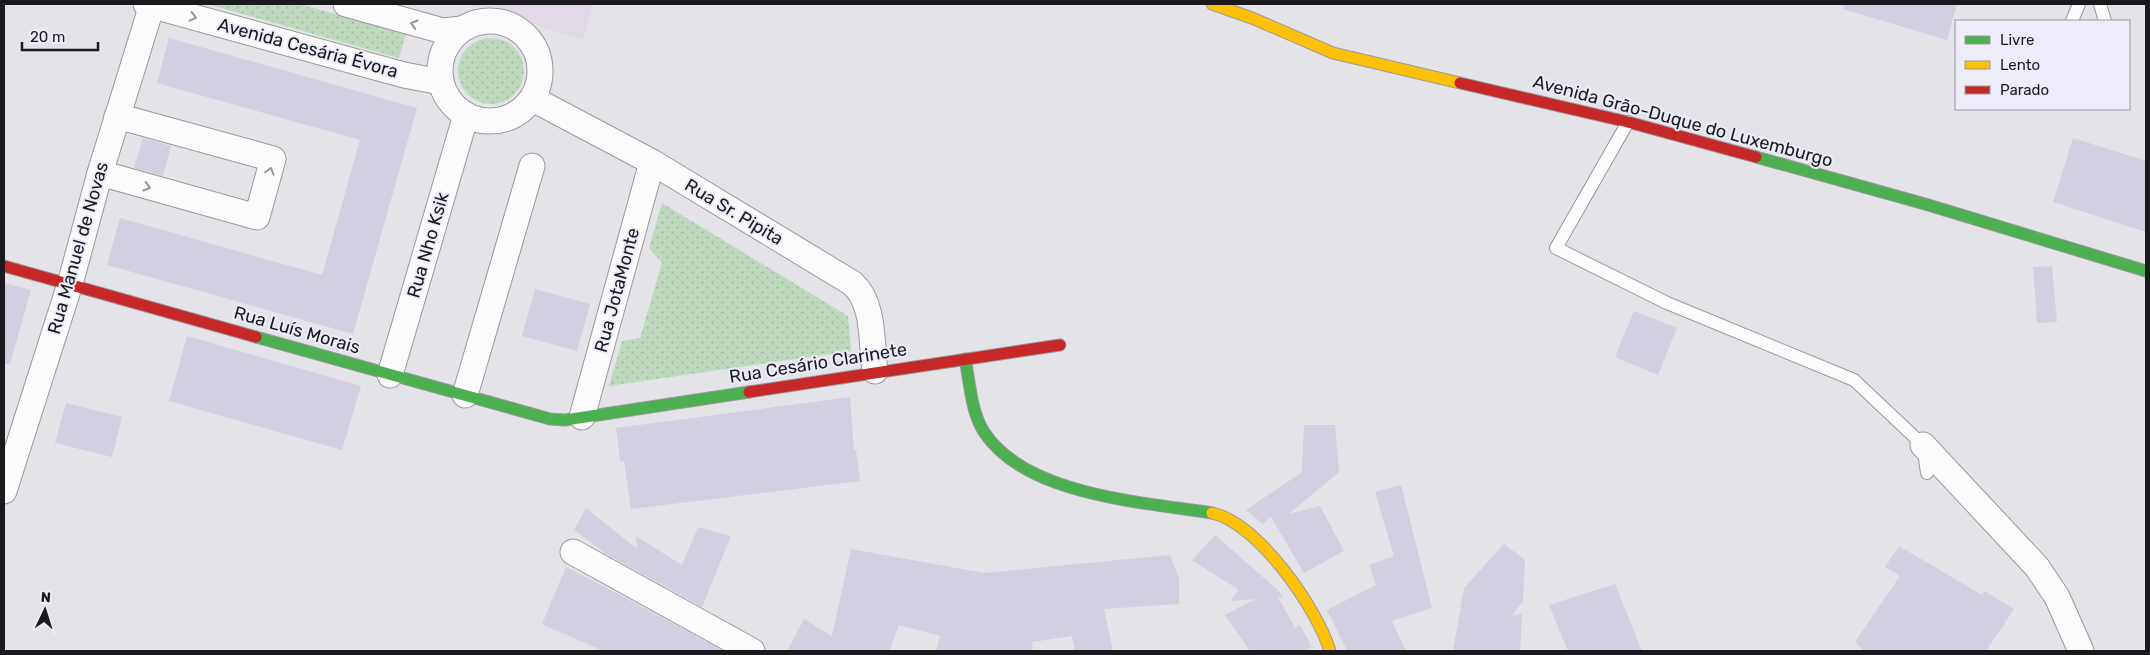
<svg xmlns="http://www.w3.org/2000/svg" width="2150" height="655" viewBox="0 0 2150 655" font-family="Rubik,sans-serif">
  <defs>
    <pattern id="grass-dots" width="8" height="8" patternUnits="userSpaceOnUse" patternTransform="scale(1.25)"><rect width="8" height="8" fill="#bddabd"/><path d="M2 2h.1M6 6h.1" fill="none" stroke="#a2baa2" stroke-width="1.8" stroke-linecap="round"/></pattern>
  </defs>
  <rect width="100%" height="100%" fill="#e3e3e8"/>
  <polygon fill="#e1dae6" points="467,4 593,4 583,40"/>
  <g fill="url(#grass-dots)">
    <polygon points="207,4 300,4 406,34 399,58"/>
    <circle cx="491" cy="71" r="33"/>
    <polygon points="662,203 848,316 851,351 609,386 622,341 640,338 662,263 649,248"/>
  </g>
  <g fill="#d3cfe1">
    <polygon points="1844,4 1957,4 1947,40 1843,9"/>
    <polygon points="169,38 417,108 353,334 107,265 120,218 322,275 360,140 157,83"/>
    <polygon points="143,138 171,146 163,176 134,168"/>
    <polygon points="2073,138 2146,161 2146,232 2053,202"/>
    <polygon points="2052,266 2057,322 2037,323 2033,267"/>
    <polygon points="4,283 31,290 10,364 4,364"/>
    <polygon points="535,289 590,304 577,351 522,336"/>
    <polygon points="1634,311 1677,328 1658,375 1615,357"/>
    <polygon points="187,336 361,386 342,450 169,401"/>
    <polygon points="850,397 854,450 856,450 860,481 631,509 624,461 620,461 616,428"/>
    <polygon points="66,403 122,417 112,457 55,443"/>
    <polygon points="1304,425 1335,425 1339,472 1289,514 1320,506 1344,551 1304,573 1271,517 1263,524 1246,510 1302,472"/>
    <polygon points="1401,485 1432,608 1392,621 1406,651 1347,651 1327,610 1376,585 1369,565 1394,556 1375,492"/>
    <polygon points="586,508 637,549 636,536 682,565 698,527 731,536 702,607 608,555 574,530"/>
    <polygon points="1215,535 1279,591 1283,597 1278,597 1295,628 1300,625 1312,647 1303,651 1250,651 1225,615 1255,599 1230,601 1239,590 1192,560"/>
    <polygon points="1504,544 1525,560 1523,601 1512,616 1522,613 1520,651 1453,651 1464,588"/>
    <polygon points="1899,546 1982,595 1984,591 2014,609 1986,651 1864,651 1855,642 1900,576 1885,567"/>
    <polygon points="851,549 984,573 1170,555 1179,579 1179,604 1104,609 1113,651 1075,651 1072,636 1032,642 1033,651 936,651 940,636 899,625 889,651 787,651 804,619 832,636"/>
    <polygon points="566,567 624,597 723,651 603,651 542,624"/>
    <polygon points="1615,584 1642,651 1568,651 1549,605"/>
  </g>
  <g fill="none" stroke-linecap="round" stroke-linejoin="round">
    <g stroke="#99999e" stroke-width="14">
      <g id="lane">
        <polyline points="2100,4 2105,21"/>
        <polyline points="2072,21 2079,4"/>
        <polyline points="1628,122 1556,248 1667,303 1854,380 1923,445 1927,473"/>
      </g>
    </g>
    <g stroke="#99999e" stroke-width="27">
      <g id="street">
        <polyline points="146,4 404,75 441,82"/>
        <polyline points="346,4 443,31 462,29"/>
        <circle cx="490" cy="71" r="50"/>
        <path d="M533,99L652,162L852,283C875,303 871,342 875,371"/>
        <polyline points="100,173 257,217 273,159 117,116"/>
        <polyline points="390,375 466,115"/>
        <polyline points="465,395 532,166"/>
        <polyline points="582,417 652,162"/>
        <polyline points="1923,445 2037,567 2057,597 2081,651"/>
        <polyline points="4,491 70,284 100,173 152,5"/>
        <polyline points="573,552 752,651"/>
      </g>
    </g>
    <g stroke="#99999e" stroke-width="13">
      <g id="fast">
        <polyline points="1756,157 1925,204 2146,271"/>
        <polyline points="256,337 550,419 565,420 749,392"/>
        <path d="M965,359C970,383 971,412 984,432C1026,496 1144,502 1212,513"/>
      </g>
    </g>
    <g stroke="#99999e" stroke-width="13">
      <g id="slow">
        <polyline points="1212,4 1252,18 1333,53 1460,83"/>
        <path d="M1212,513C1258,523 1317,608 1330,651"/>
      </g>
    </g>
    <g stroke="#99999e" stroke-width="13">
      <g id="jam">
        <polyline points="1460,83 1628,122 1756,157"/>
        <polyline points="4,266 256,337"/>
        <polyline points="749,392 1060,345"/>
      </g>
    </g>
    <use href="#lane" stroke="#fbfbfc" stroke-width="12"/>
    <use href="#street" stroke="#fbfbfc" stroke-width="25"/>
    <use href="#fast" stroke="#4caf50" stroke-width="11"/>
    <use href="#slow" stroke="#ffc107" stroke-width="11"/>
    <use href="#jam" stroke="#c62828" stroke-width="11"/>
  </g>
  <defs><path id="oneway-chevron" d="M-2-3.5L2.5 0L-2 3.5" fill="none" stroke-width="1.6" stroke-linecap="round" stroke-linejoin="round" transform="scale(1.25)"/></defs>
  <g stroke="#969698">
    <use href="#oneway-chevron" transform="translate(193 17) rotate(15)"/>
    <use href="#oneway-chevron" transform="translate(414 24) rotate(-164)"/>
    <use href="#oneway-chevron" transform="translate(270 171) rotate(-74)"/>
    <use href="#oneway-chevron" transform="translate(147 187) rotate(16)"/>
  </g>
  <g text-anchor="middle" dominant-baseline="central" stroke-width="4" stroke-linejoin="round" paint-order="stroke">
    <g font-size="18" fill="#1a1a1e" stroke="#ededf9">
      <text transform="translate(308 48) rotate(15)">Avenida Cesária Évora</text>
      <text transform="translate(1683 121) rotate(15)">Avenida Grão-Duque do Luxemburgo</text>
      <text transform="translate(734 212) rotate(31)">Rua Sr. Pipita</text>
      <text transform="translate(428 245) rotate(-74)">Rua Nho Ksik</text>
      <text transform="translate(78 248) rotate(-74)">Rua Manuel de Novas</text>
      <text transform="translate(617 290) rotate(-75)">Rua JotaMonte</text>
      <text transform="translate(297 330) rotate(16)">Rua Luís Morais</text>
      <text transform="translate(818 363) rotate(-9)">Rua Cesário Clarinete</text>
    </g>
  </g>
  <rect width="2150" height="655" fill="none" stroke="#1a1a1e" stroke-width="10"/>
  <rect x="1955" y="20" width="175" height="90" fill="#ededf9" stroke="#9999a1"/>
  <rect x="1965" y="36" width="25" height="8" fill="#4caf50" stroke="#9999a1"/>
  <text x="2000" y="45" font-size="15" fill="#1a1a1e">Livre</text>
  <rect x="1965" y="61" width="25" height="8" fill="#ffc107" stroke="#9999a1"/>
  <text x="2000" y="70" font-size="15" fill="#1a1a1e">Lento</text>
  <rect x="1965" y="86" width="25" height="8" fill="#c62828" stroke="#9999a1"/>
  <text x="2000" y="95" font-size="15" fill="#1a1a1e">Parado</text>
  <g transform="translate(45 610) rotate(4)" stroke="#ededf9" stroke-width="4" paint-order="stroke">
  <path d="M0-4L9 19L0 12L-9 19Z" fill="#1a1a1e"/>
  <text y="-8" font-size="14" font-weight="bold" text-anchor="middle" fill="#1a1a1e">N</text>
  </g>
  <path d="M22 42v8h76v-8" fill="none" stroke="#1a1a1e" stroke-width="2.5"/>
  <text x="30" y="42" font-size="15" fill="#1a1a1e" stroke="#ededf9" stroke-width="4" paint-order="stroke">20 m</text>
</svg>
